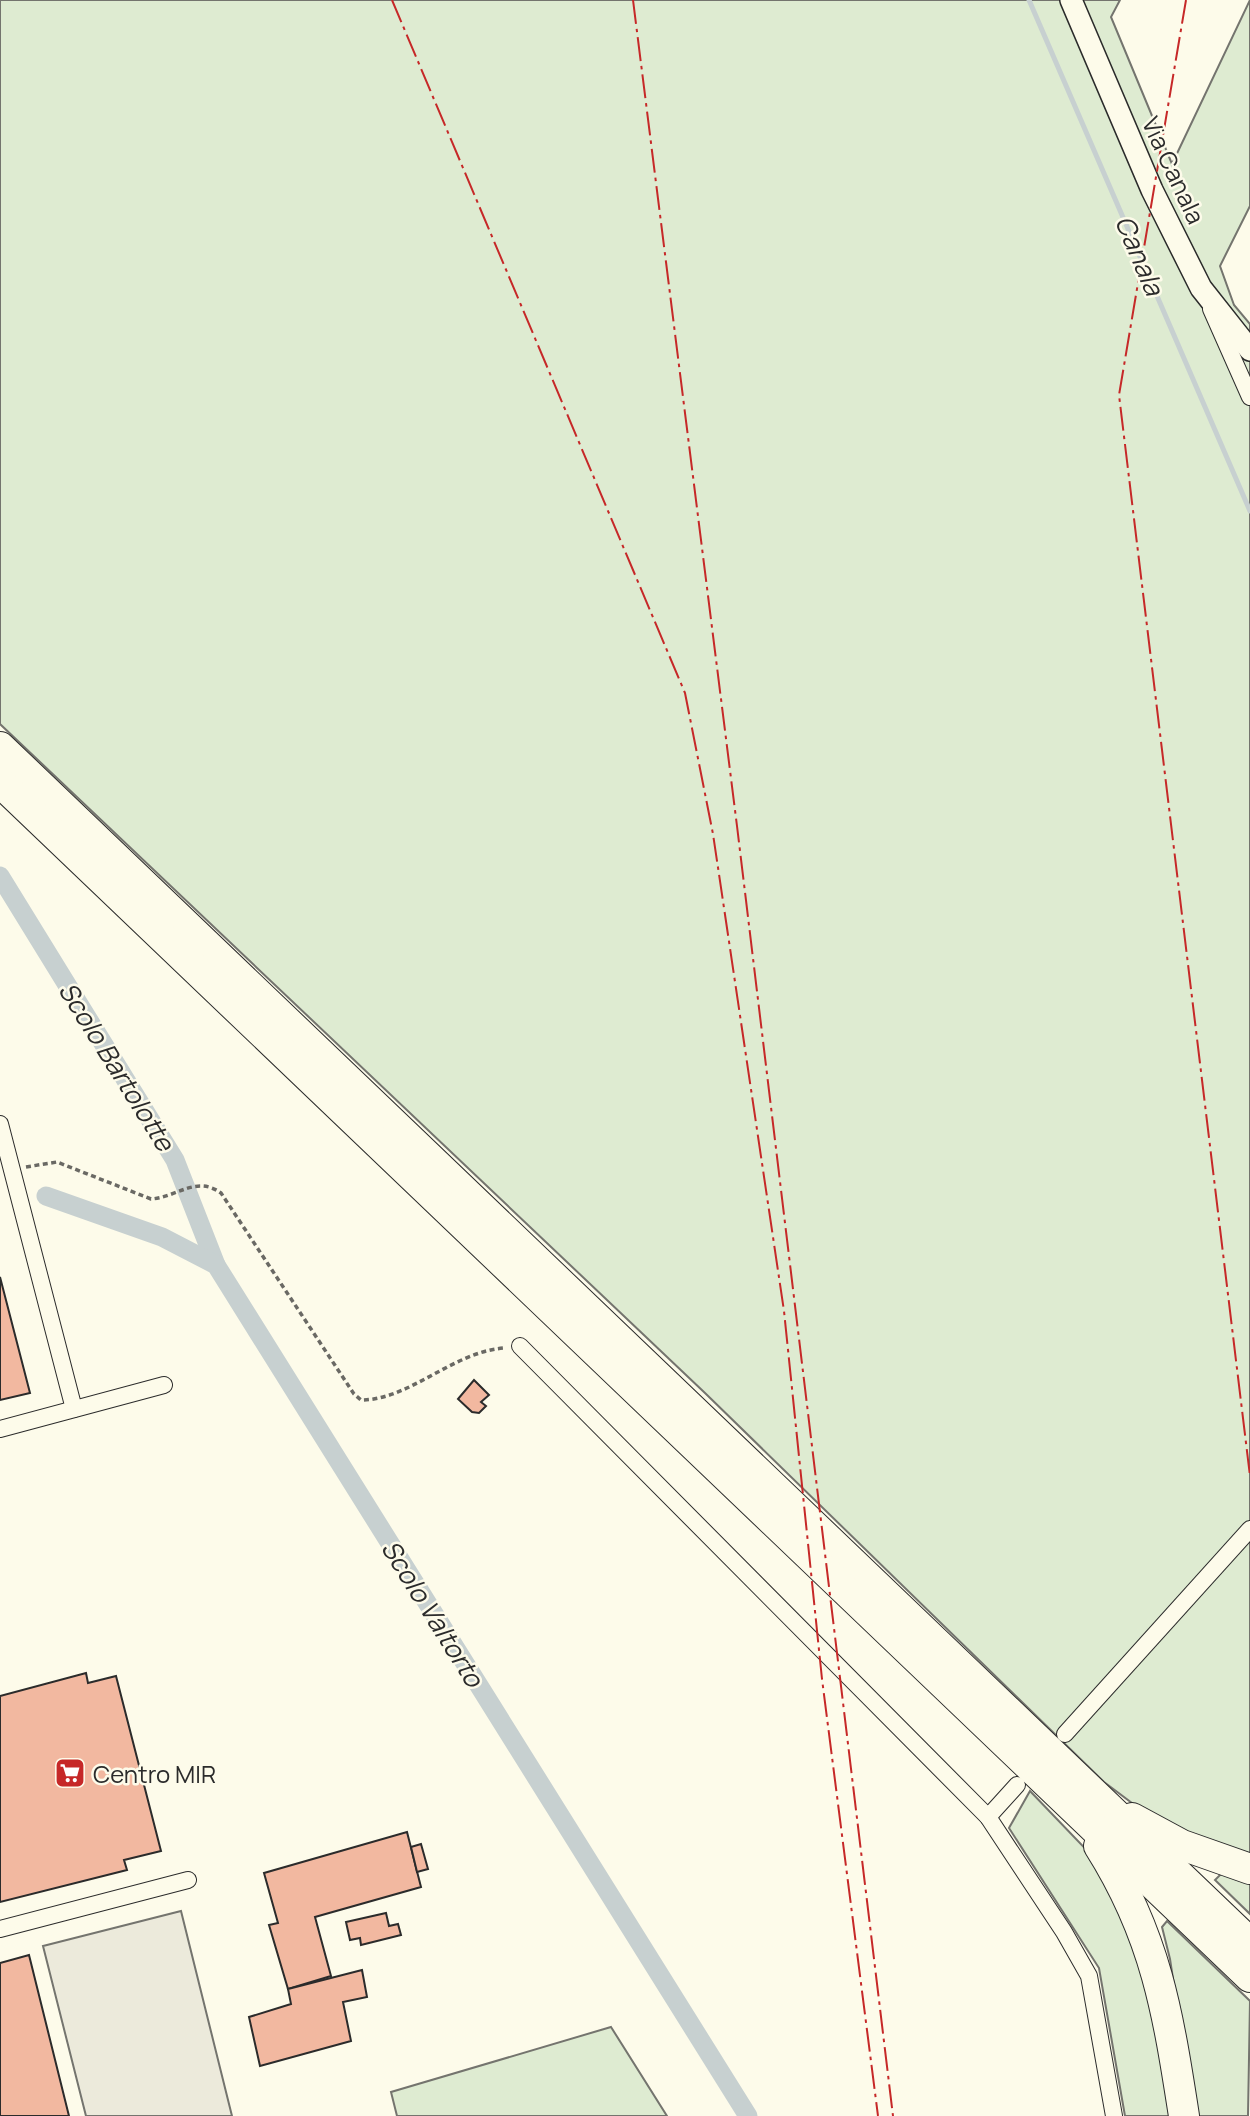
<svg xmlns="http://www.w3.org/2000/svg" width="1250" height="2116" viewBox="0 0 1250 2116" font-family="Manrope,sans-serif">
  <rect width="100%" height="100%" fill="#fdfbea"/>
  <g fill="#deebd1" stroke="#74746e" stroke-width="2">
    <polygon points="0,0 1120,0 1111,17 1172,164 1250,0 1250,206 1220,266 1234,305 1250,324 1250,1858 1152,1818 1104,1782 705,1393 0,724"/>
    <polygon points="1030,1791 1102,1866 1137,1924 1176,2116 1125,2116 1099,1968 1009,1828"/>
    <polygon points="1223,1872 1250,1879 1250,1914 1215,1880"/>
    <polygon points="1167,1921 1250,2001 1248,2116 1194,2116 1170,1959 1162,1927"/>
    <polygon points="611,2027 667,2116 397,2116 391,2092"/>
  </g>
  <polygon fill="#eceadb" stroke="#74746e" stroke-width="2" points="181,1911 232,2116 86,2116 43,1946"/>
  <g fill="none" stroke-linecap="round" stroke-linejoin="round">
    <polyline stroke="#c7d0d0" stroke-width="5" points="1029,0 1250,511"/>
    <g stroke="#c7d0d0" stroke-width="19">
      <polyline points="0,876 175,1160 216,1265"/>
      <polyline points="46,1196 162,1237 216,1265 748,2116"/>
    </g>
  </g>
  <g fill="#f2b8a0" stroke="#2b2b2b" stroke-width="2">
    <polygon points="0,1277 30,1393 0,1400"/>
    <polygon points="474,1380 489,1395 481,1402 486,1406 479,1413 472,1412 458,1399"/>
    <polygon points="86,1673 88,1683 116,1676 161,1851 124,1860 127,1870 0,1902 0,1696"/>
    <polygon points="407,1832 421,1887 315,1917 331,1976 288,1989 269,1925 278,1923 264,1873"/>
    <polygon points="421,1844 428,1869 417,1872 411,1847"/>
    <polygon points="386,1913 389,1926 398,1924 401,1935 361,1945 360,1938 350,1940 346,1922"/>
    <polygon points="29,1955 69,2116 0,2116 0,1963"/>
    <polygon points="362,1970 367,1997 343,2002 351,2041 260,2066 249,2017 291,2004 288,1989"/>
  </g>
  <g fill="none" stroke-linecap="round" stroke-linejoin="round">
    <g stroke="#2b2b2b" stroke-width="18">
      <g id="minor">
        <polyline points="1211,309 1250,397"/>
        <polyline points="0,1124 74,1409"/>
        <polyline points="520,1346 988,1817 1064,1932 1089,1976 1114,2116"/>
        <polyline points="0,1429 164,1385"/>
        <polyline points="1065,1734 1250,1529"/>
        <polyline points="988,1817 1017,1785"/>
        <polyline points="0,1929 188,1880"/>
      </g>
    </g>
    <g stroke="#2b2b2b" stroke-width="24">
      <polyline id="tertiary" points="1071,0 1152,190 1201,288 1250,350"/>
    </g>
    <g stroke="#2b2b2b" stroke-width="32">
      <g id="motorway">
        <polyline points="0,747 1250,1943"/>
        <polyline points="0,782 1250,1977"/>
        <polyline points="1132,1818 1182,1845 1250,1869"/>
        <path d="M1099,1846C1156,1936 1168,2013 1184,2116"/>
      </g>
    </g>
    <path stroke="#6a6964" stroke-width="3.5" stroke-dasharray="5 3.5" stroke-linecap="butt" d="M26,1167L57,1162L151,1199C178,1197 196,1175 221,1193L354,1394L361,1400C410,1400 452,1352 504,1348"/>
    <use href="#minor" stroke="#fdfbea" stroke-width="16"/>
    <use href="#tertiary" stroke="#fdfbea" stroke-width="21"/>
    <use href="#motorway" stroke="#fdfbea" stroke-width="30"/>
    <g stroke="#c62828" stroke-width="2" stroke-dasharray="24 5 3.5 5" stroke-linecap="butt">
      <polyline points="392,0 685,693 713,834 784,1311 822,1679 878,2116"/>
      <polyline points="633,0 737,826 893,2116"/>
      <polyline points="1186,0 1119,395 1250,1476"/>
    </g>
  </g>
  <defs>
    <g id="supermarket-square" transform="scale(1.575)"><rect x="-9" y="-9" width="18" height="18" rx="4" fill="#c62828" stroke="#fdfbea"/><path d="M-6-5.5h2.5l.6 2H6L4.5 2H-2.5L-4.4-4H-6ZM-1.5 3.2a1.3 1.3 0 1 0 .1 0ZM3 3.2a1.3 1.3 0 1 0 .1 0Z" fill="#fff"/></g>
  </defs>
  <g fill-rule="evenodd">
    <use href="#supermarket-square" x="70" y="1773"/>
  </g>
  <g text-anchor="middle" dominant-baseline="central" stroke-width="5" stroke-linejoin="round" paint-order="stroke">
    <g font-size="24" fill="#2b2b2b" stroke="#fdfbea">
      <text transform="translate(1174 170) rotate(65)">Via Canala</text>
    </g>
    <g font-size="24" fill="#2b2b2b" stroke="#fdfbea" text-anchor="start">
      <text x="93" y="1773">Centro MIR</text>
    </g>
    <g font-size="26" font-style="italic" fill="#2b2b2b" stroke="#fdfbea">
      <text transform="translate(1140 255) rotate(67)">Canala</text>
      <text transform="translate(117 1066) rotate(58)">Scolo Bartolotte</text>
      <text transform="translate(433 1613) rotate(58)">Scolo Valtorto</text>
    </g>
  </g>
</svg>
